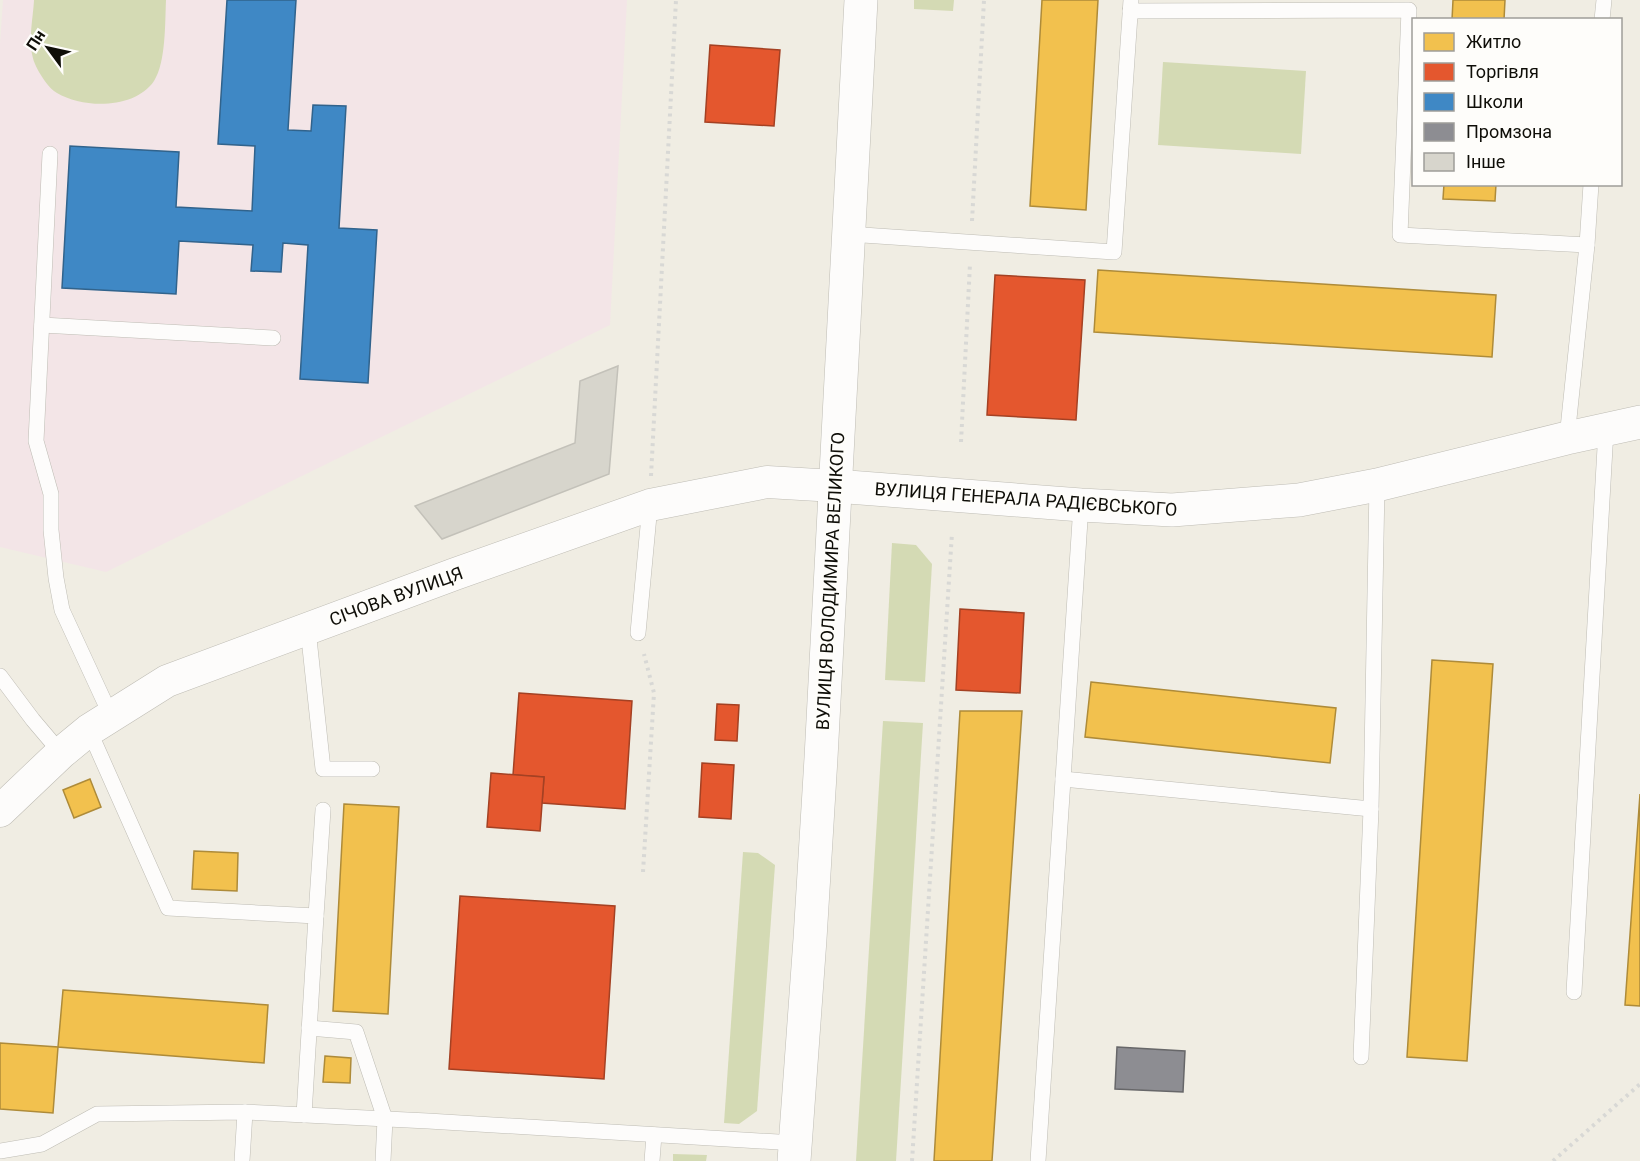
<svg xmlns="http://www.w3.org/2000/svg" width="1640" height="1161" viewBox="0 0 1640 1161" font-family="Roboto,sans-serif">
  <rect width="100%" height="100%" fill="#f0ede3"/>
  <polygon fill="#f3e5e7" points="3,0 627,0 610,325 106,572 0,547 0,44"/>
  <g fill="#d4dab4">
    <path d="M34,0H166C165,22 166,63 154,81C135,109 84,109 57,93C48,88 39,73 35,64C27,44 33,20 34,0Z"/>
    <polygon points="914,0 954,0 953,11 914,9"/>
    <polygon points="1163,62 1306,71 1301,154 1158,145"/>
    <polygon points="892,543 916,545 932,564 925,682 885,680"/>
    <polygon points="883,721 923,723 896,1161 856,1161"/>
    <polygon points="743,852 758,853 775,865 757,1111 739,1124 724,1123"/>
    <polygon points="673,1154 707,1155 706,1161 673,1161"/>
  </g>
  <g fill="#f2c14e" stroke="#ae8b39" stroke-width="1.5">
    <polygon points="1042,0 1098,0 1086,210 1030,206"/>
    <polygon points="1453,0 1505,0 1504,20 1452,20"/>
    <polygon points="1444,184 1496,184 1495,201 1443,199"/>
    <polygon points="1098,270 1496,295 1492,357 1094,332"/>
    <polygon points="1432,660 1493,664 1467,1061 1407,1057"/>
    <polygon points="1091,682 1336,708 1330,763 1085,737"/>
    <polygon points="960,711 1022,711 992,1161 934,1161"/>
    <polygon points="90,779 101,807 74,818 63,790"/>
    <polygon points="1640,794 1640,1006 1625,1005"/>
    <polygon points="344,804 399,807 388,1014 333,1011"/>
    <polygon points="194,851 238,853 237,891 192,889"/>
    <polygon points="63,990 268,1005 264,1063 58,1047"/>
    <polygon points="0,1043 58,1047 53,1113 0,1109"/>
    <polygon points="325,1056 351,1058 350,1083 323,1082"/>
  </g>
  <g fill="#e4572e" stroke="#a44123" stroke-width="1.5">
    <polygon points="710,45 780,50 774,126 705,122"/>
    <polygon points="995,275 1085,280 1076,420 987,415"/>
    <polygon points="960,609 1024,613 1020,693 956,690"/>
    <polygon points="519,693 632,701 625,809 542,803 544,777 513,775"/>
    <polygon points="717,704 739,705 737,741 715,740"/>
    <polygon points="702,763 734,765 731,819 699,817"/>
    <polygon points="491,773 544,777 540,831 487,827"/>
    <polygon points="460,896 615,906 604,1079 449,1069"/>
  </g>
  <polygon fill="#3f88c5" stroke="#31638c" stroke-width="1.5" points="227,0 296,0 288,130 311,131 313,105 346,106 339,228 377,230 368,383 300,379 308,245 283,243 281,272 251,271 253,245 179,241 176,294 62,288 70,146 179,152 176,207 252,211 255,146 218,144"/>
  <polygon fill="#8d8d92" stroke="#676769" stroke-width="1.5" points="1117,1047 1185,1051 1183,1092 1115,1089"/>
  <polygon fill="#d7d5cc" stroke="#c3c1b9" stroke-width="1.5" points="618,366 609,474 442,539 415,506 575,443 580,381"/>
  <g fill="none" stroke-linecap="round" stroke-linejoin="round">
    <g stroke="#bebcb4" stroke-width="16">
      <g id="lane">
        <polyline points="1130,11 1409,10 1400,235 1587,245"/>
        <polyline points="1602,20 1604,0"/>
        <polyline points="50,154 36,441 51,494 51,530 56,578 62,610 111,716"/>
        <polyline points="848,234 1114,252 1131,0"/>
        <polyline points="42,325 273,338"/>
        <polyline points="1567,438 1587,245 1591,184"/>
        <polyline points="308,629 323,769 372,769"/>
        <polyline points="638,633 650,505"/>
        <polyline points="0,676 33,720 61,753"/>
        <polyline points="89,730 168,908 316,916 304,1115"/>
        <polyline points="1063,779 1371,809"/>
        <polyline points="316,916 323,810"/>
        <polyline points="1574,992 1606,430"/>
        <polyline points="309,1028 356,1032 385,1119 383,1161"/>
        <polyline points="1361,1057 1371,809 1377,485"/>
        <polyline points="0,1151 42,1144 97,1114 245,1112 428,1121 795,1143"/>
        <polyline points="242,1161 245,1112"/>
        <polyline points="652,1161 654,1135"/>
        <polyline points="1038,1161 1081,505"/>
      </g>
    </g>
    <g stroke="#bebcb4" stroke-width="33">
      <polyline id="street" points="0,811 61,753 89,730 167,681 455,574 650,505 767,482 835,486"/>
    </g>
    <g stroke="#bebcb4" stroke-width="34">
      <polyline id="secondary" points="835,486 1081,505 1172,510 1299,500 1377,485 1567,438 1640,422"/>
    </g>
    <g stroke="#bebcb4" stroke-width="34">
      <polyline id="primary" points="794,1161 810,939 821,758 861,0"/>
    </g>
    <g stroke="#d8d8d5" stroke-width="4" stroke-dasharray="3 4.5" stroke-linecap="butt">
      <polyline points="972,221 984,0"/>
      <polyline points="961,442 970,264"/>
      <polyline points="651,476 676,0"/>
      <polyline points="643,872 654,693 644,654"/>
      <polyline points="912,1161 952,533"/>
      <polyline points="1553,1161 1640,1084"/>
    </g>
    <use href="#lane" stroke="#fdfcfb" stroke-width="15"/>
    <use href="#street" stroke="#fdfcfb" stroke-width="32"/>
    <use href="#secondary" stroke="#fdfcfb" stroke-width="33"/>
    <use href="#primary" stroke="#fdfcfb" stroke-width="33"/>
  </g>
  <g text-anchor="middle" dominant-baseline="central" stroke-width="6" stroke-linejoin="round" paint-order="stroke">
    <g font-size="18" fill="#0f0e08" stroke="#fefdfa">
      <text transform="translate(1026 499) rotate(4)">ВУЛИЦЯ ГЕНЕРАЛА РАДІЄВСЬКОГО</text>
      <text transform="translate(830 581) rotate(-87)">ВУЛИЦЯ ВОЛОДИМИРА ВЕЛИКОГО</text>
      <text transform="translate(396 596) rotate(-20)">СІЧОВА ВУЛИЦЯ</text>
    </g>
  </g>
  <rect x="1412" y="18" width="210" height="168" fill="#fefdfa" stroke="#9e9d99" stroke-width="1.5"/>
  <rect x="1424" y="33" width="30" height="18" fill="#f2c14e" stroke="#9e9d99" stroke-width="1.5"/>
  <text x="1466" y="48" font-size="18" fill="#0f0e08">Житло</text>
  <rect x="1424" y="63" width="30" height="18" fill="#e4572e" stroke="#9e9d99" stroke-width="1.5"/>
  <text x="1466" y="78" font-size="18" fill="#0f0e08">Торгівля</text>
  <rect x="1424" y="93" width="30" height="18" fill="#3f88c5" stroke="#9e9d99" stroke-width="1.5"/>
  <text x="1466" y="108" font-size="18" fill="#0f0e08">Школи</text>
  <rect x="1424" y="123" width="30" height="18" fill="#8d8d92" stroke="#9e9d99" stroke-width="1.5"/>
  <text x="1466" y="138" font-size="18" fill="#0f0e08">Промзона</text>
  <rect x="1424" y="153" width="30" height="18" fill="#d7d5cc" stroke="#9e9d99" stroke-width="1.5"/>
  <text x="1466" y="168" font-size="18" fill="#0f0e08">Інше</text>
  <g transform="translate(48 48) rotate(303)" stroke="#fefdfa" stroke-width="4.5" paint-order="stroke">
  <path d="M0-4.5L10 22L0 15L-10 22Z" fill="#0f0e08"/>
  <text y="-9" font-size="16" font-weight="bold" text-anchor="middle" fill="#0f0e08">Пн</text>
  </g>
</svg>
